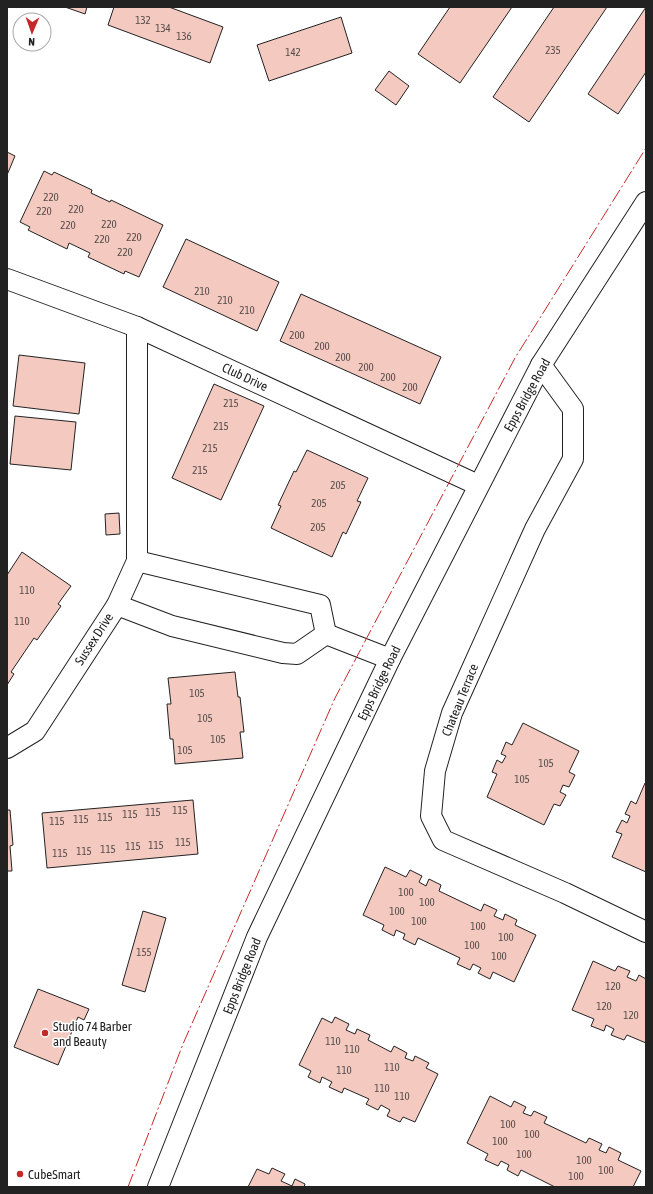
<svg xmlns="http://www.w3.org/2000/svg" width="653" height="1194" viewBox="0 0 653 1194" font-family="'Asap Condensed',sans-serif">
  <rect width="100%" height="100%" fill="#fff"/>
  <g fill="#f3c9c0" stroke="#222">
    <polygon points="65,7 87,7 85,14"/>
    <polygon points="114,7 169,7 223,27 210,63 108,25"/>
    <polygon points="450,7 512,7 460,83 418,54"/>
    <polygon points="554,7 607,7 529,122 493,97"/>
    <polygon points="646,7 646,72 618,114 588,94"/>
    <polygon points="341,17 352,53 269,81 257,45"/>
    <polygon points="389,71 409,86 396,105 375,90"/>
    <polygon points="7,152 15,156 7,175"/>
    <polygon points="44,171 52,175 54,172 92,190 91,193 110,202 111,200 163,225 139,277 125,271 124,274 88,257 90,253 69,243 67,249 28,230 30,227 20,222"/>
    <polygon points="186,239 279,282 257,331 163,287"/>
    <polygon points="301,294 441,357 420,404 280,341"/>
    <polygon points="19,355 85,363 79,414 13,406"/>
    <polygon points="214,384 264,406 221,500 172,478"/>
    <polygon points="15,416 76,422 71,470 10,464"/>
    <polygon points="307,450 368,478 357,501 361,502 346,534 343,532 332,557 271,528 281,506 278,505 294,471 296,472"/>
    <polygon points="119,513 120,534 106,535 105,514"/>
    <polygon points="22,552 71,586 58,604 61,606 37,640 34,638 11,672 14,674 7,685 7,575"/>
    <polygon points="235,672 238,697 240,697 244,732 240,732 243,758 175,764 173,739 170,739 167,704 171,704 168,678"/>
    <polygon points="523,723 579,751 569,772 575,775 569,787 563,785 560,792 566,795 560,806 554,804 544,825 487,797 497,774 492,772 497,760 502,763 506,756 501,754 506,742 512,745"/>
    <polygon points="645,783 646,783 646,872 612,857 622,834 616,832 622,820 627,823 630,816 625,814 631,801 636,804"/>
    <polygon points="193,800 198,854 47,868 42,813"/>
    <polygon points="7,810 10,810 13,845 10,846 12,871 7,871"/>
    <polygon points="385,867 406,877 410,870 422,876 419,882 426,886 429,879 441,885 439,891 481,911 484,904 497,910 494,916 503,920 505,914 517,920 515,925 536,935 514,982 493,972 490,979 478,973 481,968 473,964 470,970 457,964 460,958 418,938 415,945 403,939 405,934 396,930 394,936 382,930 384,925 363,915"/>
    <polygon points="143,911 166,918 145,992 122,985"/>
    <polygon points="593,961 615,971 618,966 630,971 627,977 636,981 639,975 646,979 646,1043 627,1035 624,1040 611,1035 614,1029 606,1025 604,1031 591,1026 594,1019 572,1010"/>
    <polygon points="38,989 89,1009 84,1020 78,1017 58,1065 14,1047"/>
    <polygon points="335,1017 349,1024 346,1030 355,1034 357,1029 370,1035 368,1040 391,1052 394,1046 407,1053 405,1058 413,1061 415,1056 429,1063 426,1068 438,1074 415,1122 403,1117 400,1122 387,1116 390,1110 381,1105 378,1110 366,1104 369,1099 344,1088 342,1093 329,1087 332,1082 322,1077 320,1083 308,1077 311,1071 299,1065 322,1018 332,1023"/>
    <polygon points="490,1096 511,1107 514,1101 526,1107 523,1113 531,1116 534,1111 547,1117 544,1123 586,1143 589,1138 602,1144 599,1150 606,1153 609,1147 621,1153 618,1160 641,1171 633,1187 555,1187 521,1170 518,1176 507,1170 509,1165 501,1161 498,1166 485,1160 488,1154 467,1143"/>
    <polygon points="272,1168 285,1174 281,1181 292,1186 295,1179 305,1184 304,1187 248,1187 257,1169 269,1174"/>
  </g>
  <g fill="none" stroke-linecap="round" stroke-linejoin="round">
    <g stroke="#222" stroke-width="22">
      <g id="minor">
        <polyline points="7,279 137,327 478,485"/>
        <polyline points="541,365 573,409 573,459 535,529 452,713 435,771 431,816 443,840 565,893 646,932"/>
        <polyline points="117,605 172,626 283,653 297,654 326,634 320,605 137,561"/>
        <polyline points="326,634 390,659"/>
        <polyline points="7,748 35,731 117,605 137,561 137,327"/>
        <polyline points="158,1187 257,937 390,659 541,365 646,202"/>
      </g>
    </g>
    <use href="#minor" stroke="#fff" stroke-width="20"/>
    <polyline stroke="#c62828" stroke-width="1" stroke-dasharray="14 3 2 3" stroke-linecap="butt" points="128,1187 183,1044 335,698 515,358 646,148"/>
  </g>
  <g fill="#c62828" stroke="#fff" stroke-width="1.5">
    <circle cx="45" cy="1033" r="4"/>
    <circle cx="20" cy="1174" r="4"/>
  </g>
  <g text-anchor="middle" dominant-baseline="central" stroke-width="3" stroke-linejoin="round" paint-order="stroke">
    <g font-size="11" fill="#564c4a">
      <text x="143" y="20">132</text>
      <text x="163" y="28">134</text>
      <text x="184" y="36">136</text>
      <text x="553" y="50">235</text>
      <text x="293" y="52">142</text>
      <text x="51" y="197">220</text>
      <text x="76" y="209">220</text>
      <text x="44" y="211">220</text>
      <text x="109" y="224">220</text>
      <text x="68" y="225">220</text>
      <text x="134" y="237">220</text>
      <text x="102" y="239">220</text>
      <text x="125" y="252">220</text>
      <text x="202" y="291">210</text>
      <text x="225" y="300">210</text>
      <text x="247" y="310">210</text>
      <text x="297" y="335">200</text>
      <text x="322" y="346">200</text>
      <text x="343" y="357">200</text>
      <text x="366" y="367">200</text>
      <text x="388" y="377">200</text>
      <text x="410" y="387">200</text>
      <text x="231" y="403">215</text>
      <text x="221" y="426">215</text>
      <text x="210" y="448">215</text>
      <text x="200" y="470">215</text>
      <text x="338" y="485">205</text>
      <text x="319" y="503">205</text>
      <text x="318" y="527">205</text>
      <text x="27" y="590">110</text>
      <text x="22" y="621">110</text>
      <text x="197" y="693">105</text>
      <text x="205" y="718">105</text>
      <text x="218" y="739">105</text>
      <text x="185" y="750">105</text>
      <text x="546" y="763">105</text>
      <text x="522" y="779">105</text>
      <text x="180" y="810">115</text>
      <text x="153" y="812">115</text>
      <text x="130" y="814">115</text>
      <text x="105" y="817">115</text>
      <text x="81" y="819">115</text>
      <text x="57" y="821">115</text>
      <text x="183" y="842">115</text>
      <text x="156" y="845">115</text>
      <text x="133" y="846">115</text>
      <text x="108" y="849">115</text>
      <text x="84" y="851">115</text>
      <text x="60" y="853">115</text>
      <text x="406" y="892">100</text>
      <text x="427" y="902">100</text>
      <text x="397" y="911">100</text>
      <text x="419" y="921">100</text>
      <text x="478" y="926">100</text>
      <text x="506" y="937">100</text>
      <text x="472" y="945">100</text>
      <text x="144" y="952">155</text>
      <text x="499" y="956">100</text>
      <text x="613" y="986">120</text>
      <text x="604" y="1006">120</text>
      <text x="631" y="1015">120</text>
      <text x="333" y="1041">110</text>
      <text x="352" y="1049">110</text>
      <text x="392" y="1067">110</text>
      <text x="344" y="1070">110</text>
      <text x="382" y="1088">110</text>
      <text x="402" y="1096">110</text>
      <text x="508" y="1124">100</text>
      <text x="532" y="1134">100</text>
      <text x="500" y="1141">100</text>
      <text x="524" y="1154">100</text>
      <text x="584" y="1160">100</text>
      <text x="606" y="1170">100</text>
      <text x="576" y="1176">100</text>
    </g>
    <g font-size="13" fill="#222" stroke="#fff">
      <text transform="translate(245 377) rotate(25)">Club Drive</text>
      <text transform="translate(527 395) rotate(-61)">Epps Bridge Road</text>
      <text transform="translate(94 639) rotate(-57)">Sussex Drive</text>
      <text transform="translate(379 683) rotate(-64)">Epps Bridge Road</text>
      <text transform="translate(460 700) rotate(-68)">Chateau Terrace</text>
      <text transform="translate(242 976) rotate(-68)">Epps Bridge Road</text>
    </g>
    <g font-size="13" fill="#222" stroke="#fff" text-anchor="start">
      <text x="53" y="1026">Studio 74 Barber<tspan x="53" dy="15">and Beauty</tspan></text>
      <text x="28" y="1174">CubeSmart</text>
    </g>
  </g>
  <rect width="653" height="1194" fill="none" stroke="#222222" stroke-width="16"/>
  <g transform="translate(32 32) rotate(182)"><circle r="19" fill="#ffffff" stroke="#a7a7a7"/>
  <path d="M0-3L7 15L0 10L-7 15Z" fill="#c62828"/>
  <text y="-6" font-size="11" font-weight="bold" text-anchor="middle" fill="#222222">N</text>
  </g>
</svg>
